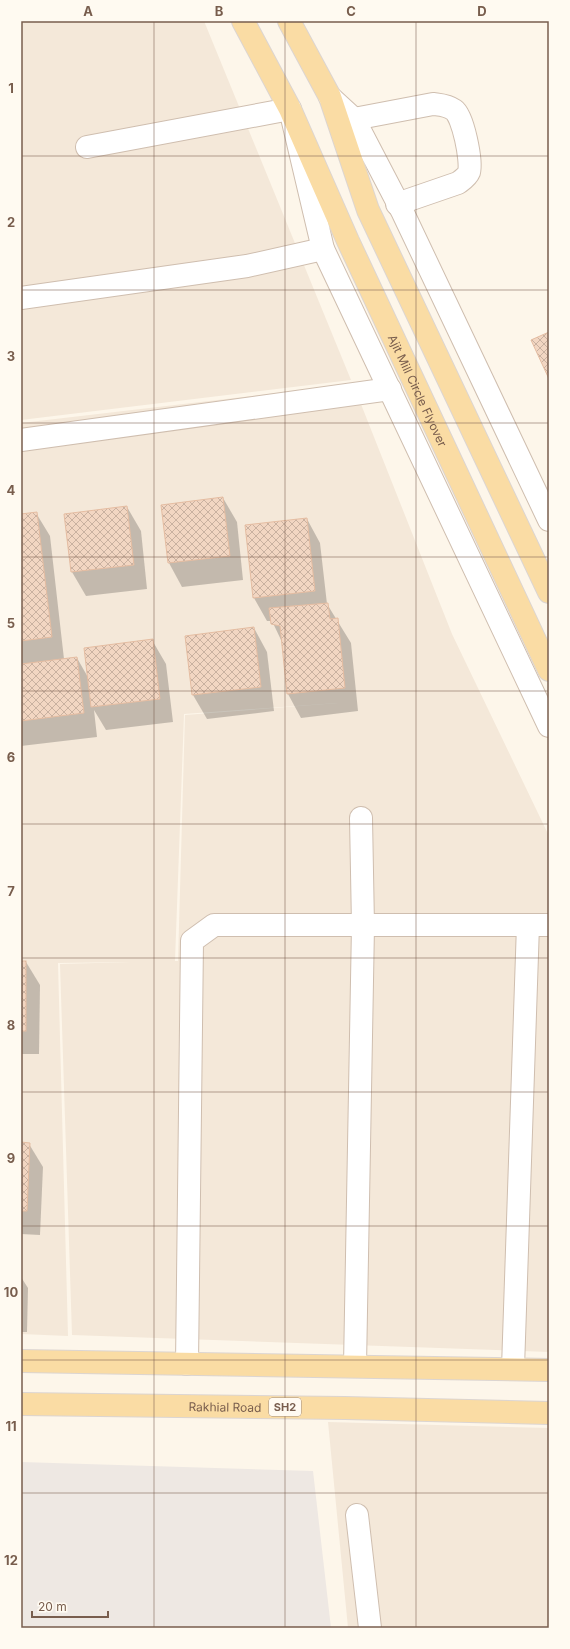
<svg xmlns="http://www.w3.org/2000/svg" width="570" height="1649" viewBox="0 0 570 1649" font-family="Inter,sans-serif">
  <defs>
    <pattern id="building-cross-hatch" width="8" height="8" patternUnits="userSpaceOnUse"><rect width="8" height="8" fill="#f2d6c2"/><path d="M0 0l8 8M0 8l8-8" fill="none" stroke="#c9b1a0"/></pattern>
  </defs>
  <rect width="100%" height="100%" fill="#fdf6ea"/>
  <g fill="#f4e8d9" fill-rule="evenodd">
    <polygon points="21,21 204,21 351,380 21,420"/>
    <path d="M353,384L452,634L549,836V1352L72,1335L60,964L131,962L58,963L68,1336L21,1334V423ZM338,703L185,715L178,961H175L184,714Z"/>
    <polygon points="328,1422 549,1428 549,1628 348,1628"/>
  </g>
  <polygon fill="#eee8e3" points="21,1462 313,1471 331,1628 21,1628"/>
  <g fill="#0003">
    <polygon points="223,498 237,522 243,580 182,587 169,563"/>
    <polygon points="127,507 141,531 147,589 86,596 72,572 65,515"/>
    <polygon points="36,513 50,536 64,659 77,658 89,679 152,640 166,664 173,722 106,730 94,710 97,737 21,746 21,515"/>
    <polygon points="307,519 320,543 327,604 351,643 358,711 301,718 288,694 282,642 272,621 267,621 254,598"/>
    <polygon points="254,628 267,652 274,711 207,719 193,695 186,637"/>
    <polygon points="21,962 26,962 40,985 39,1054 21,1054"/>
    <polygon points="21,1143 29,1144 43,1167 40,1235 21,1234"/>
    <polygon points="21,1277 28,1288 27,1332 21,1332"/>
  </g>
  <g fill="url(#building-cross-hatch)" stroke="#e5bda2">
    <polygon points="549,332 549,379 531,340"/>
    <polygon points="223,497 230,556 168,563 161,505"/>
    <polygon points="127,506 134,565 71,572 64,514"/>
    <polygon points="37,512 52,637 21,641 21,514"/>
    <polygon points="307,518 315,591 253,598 245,525"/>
    <polygon points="328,603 330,619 338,618 345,688 287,694 280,626 271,624 269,608"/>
    <polygon points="254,627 261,687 192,695 185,636"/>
    <polygon points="153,639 160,699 91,707 84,648"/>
    <polygon points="77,657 84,713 21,721 21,664"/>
    <rect x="21" y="961" width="5" height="70"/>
    <polygon points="21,1142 30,1143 27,1211 21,1211"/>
  </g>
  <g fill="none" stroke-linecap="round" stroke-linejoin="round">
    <g stroke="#cfbeaf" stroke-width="24">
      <g id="minor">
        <polyline points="330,97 354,119 403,213 549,520"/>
        <path d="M354,119L433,104C440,105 447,105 454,110C463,116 472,161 469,172C467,177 462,180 458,183L397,204"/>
        <polyline points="87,147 290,109 323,249 549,726"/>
        <polyline points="21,298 247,266 323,249"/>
        <polyline points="21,440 390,389"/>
        <polyline points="187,1364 192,941 214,925 549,925"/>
        <polyline points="355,1366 363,926 361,818"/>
        <polyline points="513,1368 528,925"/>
        <polyline points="357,1515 370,1628"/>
      </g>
    </g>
    <g stroke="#dcd5d1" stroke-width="24">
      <g id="major">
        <path id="s1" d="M243,21L290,109L348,241L549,670"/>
        <polyline points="289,21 330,97 368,210 549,592"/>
        <polyline points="21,1361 549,1370"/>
        <path id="s2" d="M21,1404L345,1408L549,1413"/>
      </g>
    </g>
    <use href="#minor" stroke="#fff" stroke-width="22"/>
    <use href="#major" stroke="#fadca4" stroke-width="22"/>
  </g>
  <path fill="none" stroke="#785d4d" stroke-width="1" stroke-opacity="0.55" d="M154,21V1628M285,21V1628M416,21V1628M21,156H549M21,290H549M21,423H549M21,557H549M21,691H549M21,824H549M21,958H549M21,1092H549M21,1226H549M21,1360H549M21,1493H549"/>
  <g text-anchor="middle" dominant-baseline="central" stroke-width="3.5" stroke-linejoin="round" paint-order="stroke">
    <rect fill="#fffaf1" stroke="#a08c7e" stroke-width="1" x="269" y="1398" width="32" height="18" rx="3"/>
    <g font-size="11" font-weight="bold" fill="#785d4d">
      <text x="285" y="1407">SH2</text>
    </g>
    <g font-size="12" fill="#785d4d" stroke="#fffaf1">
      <text stroke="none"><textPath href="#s1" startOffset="409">Ajit Mill Circle Flyover</textPath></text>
      <text stroke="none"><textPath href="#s2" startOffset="204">Rakhial Road</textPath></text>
    </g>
  </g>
  <rect width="570" height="1649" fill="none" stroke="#fffaf1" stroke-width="44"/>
  <path d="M32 1611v6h76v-6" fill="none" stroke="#785d4d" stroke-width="2"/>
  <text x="38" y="1611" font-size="12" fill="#785d4d" stroke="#fffaf1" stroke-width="3" paint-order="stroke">20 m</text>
  <rect x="22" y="22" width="526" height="1605" fill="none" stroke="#785d4d" stroke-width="1.5"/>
  <g font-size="13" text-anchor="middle" font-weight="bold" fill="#785d4d">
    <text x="88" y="16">A</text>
    <text x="219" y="16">B</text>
    <text x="351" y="16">C</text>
    <text x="482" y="16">D</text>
    <text x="11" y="93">1</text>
    <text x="11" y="227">2</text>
    <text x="11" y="361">3</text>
    <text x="11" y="495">4</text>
    <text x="11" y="628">5</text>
    <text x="11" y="762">6</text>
    <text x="11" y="896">7</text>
    <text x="11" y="1030">8</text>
    <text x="11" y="1163">9</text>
    <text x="11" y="1297">10</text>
    <text x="11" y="1431">11</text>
    <text x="11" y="1565">12</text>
  </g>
</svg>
